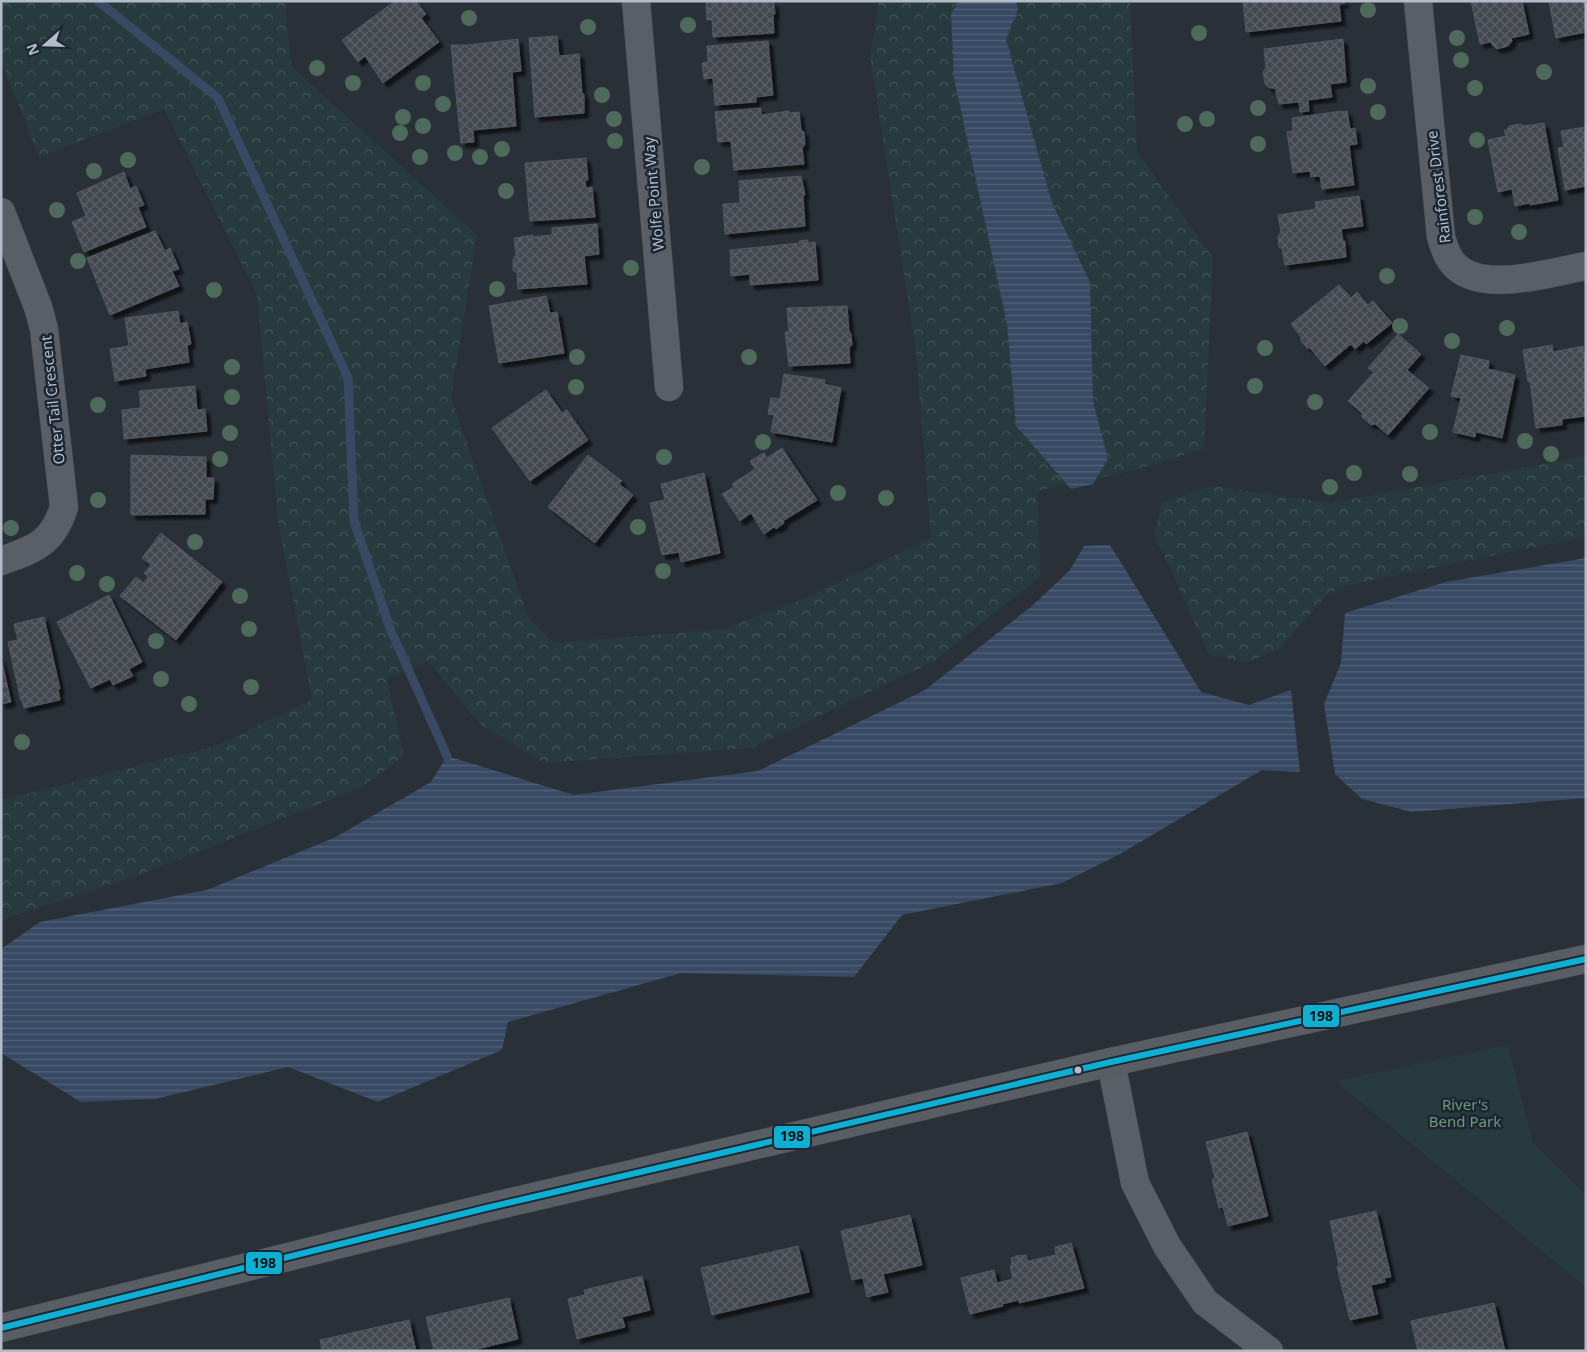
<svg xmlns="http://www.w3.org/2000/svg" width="1587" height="1352" viewBox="0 0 1587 1352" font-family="'Noto Sans',sans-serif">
  <defs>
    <pattern id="forest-crowns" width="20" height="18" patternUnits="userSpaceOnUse" patternTransform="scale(1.25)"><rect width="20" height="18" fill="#273a3e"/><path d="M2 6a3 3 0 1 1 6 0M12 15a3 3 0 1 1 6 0" fill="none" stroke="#445559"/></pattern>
    <pattern id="water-rules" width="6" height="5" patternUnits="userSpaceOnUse" patternTransform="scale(1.25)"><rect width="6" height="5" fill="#384963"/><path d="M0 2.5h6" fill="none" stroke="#526178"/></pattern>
    <pattern id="building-cross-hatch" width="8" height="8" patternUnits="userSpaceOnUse" patternTransform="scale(1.25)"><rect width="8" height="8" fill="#444950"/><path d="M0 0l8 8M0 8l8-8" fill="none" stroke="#5d6168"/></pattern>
    <filter id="shadow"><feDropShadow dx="4.5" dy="4.5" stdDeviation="1" flood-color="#0009"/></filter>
  </defs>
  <rect width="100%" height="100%" fill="#2a3038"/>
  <g fill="url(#forest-crowns)">
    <polygon points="1,1 285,1 291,66 477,235 451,398 528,617 554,643 724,629 805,598 931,538 916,352 870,57 879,1 1130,1 1137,151 1213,258 1204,449 1136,470 1038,491 1040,577 933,662 752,748 544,763 481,725 428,661 387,679 404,756 362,787 142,874 1,920 1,800 216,746 312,700 278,521 257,294 164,109 39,157 1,60"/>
    <polygon points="1586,456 1586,537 1348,585 1327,595 1280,649 1247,662 1209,655 1154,533 1162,502 1213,486 1330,503"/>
  </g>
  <polygon fill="#273a3e" points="1508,1045 1533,1143 1586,1195 1586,1287 1335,1081"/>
  <g fill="url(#water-rules)">
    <polygon points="959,1 1016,1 1018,9 1006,40 1052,203 1090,282 1093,401 1108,459 1093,484 1071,489 1016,426 1007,324 954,78 951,14"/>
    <polygon points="1099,545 1110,545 1201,692 1249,705 1291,690 1300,772 1262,770 1120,854 1062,883 902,915 854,977 681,973 508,1022 502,1050 378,1102 288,1067 155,1099 81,1102 1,1053 1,949 40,922 207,890 336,837 431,782 447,756 574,795 758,771 925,690 1032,606 1070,570 1084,546"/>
    <polygon points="1586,558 1586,798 1412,812 1362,799 1335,774 1324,704 1341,663 1345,613 1446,582"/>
  </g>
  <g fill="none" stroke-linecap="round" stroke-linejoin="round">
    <polyline stroke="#384963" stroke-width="9" points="98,1 218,98 348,378 354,521 391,631 447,756"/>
  </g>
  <g fill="url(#building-cross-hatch)" stroke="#52575f" filter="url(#shadow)">
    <polygon points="395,1 416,1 426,14 421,18 439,42 383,83 365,56 358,62 342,40"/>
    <polygon points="706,1 772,1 772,4 774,3 775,14 773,14 774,33 713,37 712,20 707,20"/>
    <polygon points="1251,1 1345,1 1345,3 1339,4 1341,21 1246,32 1243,2"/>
    <polygon points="1471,1 1522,1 1529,34 1511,38 1512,41 1508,46 1497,49 1492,45 1491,42 1480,44"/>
    <polygon points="1549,1 1586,1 1586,32 1556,38"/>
    <polygon points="557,36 559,56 579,54 582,94 584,94 584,113 535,117 529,38"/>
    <polygon points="518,39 521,71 512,72 516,126 473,130 474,142 461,143 451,45 468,45"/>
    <polygon points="1343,39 1346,82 1330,84 1332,97 1308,100 1309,111 1300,112 1299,102 1279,104 1275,88 1269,88 1265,84 1263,72 1266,68 1264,49"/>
    <polygon points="768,41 773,95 756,97 756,102 715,105 713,78 704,79 702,63 708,62 707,46"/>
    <polygon points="761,108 761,115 789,111 789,113 799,112 801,130 804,132 805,144 802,148 804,164 734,170 731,141 718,142 715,112"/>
    <polygon points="1341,111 1341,112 1347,111 1350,129 1355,128 1357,144 1349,145 1354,185 1322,189 1320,176 1311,177 1310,171 1293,173 1287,132 1293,131 1292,118"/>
    <polygon points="1544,123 1558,200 1530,205 1530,203 1515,206 1512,189 1498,192 1488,140 1506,136 1504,130 1507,130 1509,126 1521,124 1524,126"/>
    <polygon points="1586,127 1586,186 1565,190 1558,148 1564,147 1561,131"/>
    <polygon points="586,158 588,180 585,180 586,188 592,187 595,217 530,221 525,163"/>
    <polygon points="124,172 130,189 136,186 144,205 138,207 146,227 84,252 72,222 86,216 77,193"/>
    <polygon points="801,176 805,195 803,195 805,226 725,234 723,204 740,203 739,181"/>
    <polygon points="1359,196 1363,226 1341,229 1343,241 1345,241 1346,257 1285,265 1282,249 1279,247 1278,236 1281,232 1278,215 1316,209 1315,202"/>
    <polygon points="597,224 599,254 584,256 587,284 518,289 517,273 513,270 513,259 516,255 514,238 533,235 533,237 552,235 552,228"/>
    <polygon points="155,231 165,251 170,248 179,269 172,271 179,286 110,315 87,258"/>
    <polygon points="808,240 808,243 815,242 818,280 750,285 750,274 731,276 730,250 800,243 799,241"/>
    <polygon points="1339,285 1350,296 1350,299 1357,292 1368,305 1373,301 1392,323 1366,344 1364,341 1355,349 1351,344 1325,366 1310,348 1307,348 1301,341 1301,337 1291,324"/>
    <polygon points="546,296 550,313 557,312 564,353 499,363 489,306"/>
    <polygon points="847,306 849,331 851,334 852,345 849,347 850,363 789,366 785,332 789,332 787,308"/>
    <polygon points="178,311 180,324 187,322 191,344 187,345 189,362 145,369 146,376 115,381 110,349 129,346 125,318"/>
    <polygon points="1398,334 1421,354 1407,370 1429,388 1388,435 1375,424 1371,425 1362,417 1362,413 1348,401 1374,372 1368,368"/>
    <polygon points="1552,345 1553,352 1583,346 1586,364 1586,416 1562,419 1562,425 1536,428 1530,381 1528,382 1523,350"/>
    <polygon points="1461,355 1489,361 1488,369 1515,375 1502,438 1476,432 1475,437 1453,432 1461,398 1451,396"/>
    <polygon points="784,374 825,380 824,384 841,388 832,442 771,432 774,415 768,414 771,398 780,399"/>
    <polygon points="195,386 197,410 205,409 207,431 124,439 122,410 141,408 139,391"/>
    <polygon points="546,390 562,413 567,410 588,440 530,481 492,428"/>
    <polygon points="782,448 817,500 783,521 784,523 776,529 774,527 764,534 751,513 740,521 722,494 734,487 732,484 755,469 750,461 764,453 767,458"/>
    <polygon points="131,455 206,457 206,478 214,478 213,499 205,499 205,514 131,515"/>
    <polygon points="588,455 622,481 619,484 633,495 595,543 548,507"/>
    <polygon points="704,473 720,553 681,562 679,552 662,555 650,503 665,500 661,484"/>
    <polygon points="161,533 222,582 176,640 120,596 136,577 144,583 148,577 144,573 151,565 142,558"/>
    <polygon points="109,595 142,662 129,669 133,676 113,685 110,679 91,688 57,622"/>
    <polygon points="44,617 60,689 58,689 60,700 24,708 22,700 21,701 8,642 18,640 14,624"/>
    <polygon points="1,658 11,702 1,704"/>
    <polygon points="1247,1132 1268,1216 1228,1226 1223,1207 1219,1208 1212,1179 1215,1178 1206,1142"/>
    <polygon points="1376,1211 1391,1277 1384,1278 1385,1282 1371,1285 1378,1314 1350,1320 1337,1267 1339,1266 1330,1221"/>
    <polygon points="910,1215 922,1265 883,1274 888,1292 867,1297 863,1278 852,1280 841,1231"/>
    <polygon points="1071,1243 1084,1288 1019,1303 1019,1300 1002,1304 1003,1306 970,1314 961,1278 994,1270 997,1283 1013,1279 1010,1266 1012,1265 1011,1258 1016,1257 1015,1256 1026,1255 1028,1261 1056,1255 1055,1247"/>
    <polygon points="798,1246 809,1292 712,1315 701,1268"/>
    <polygon points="642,1276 650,1310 622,1317 625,1327 577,1339 568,1299 585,1295 584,1290"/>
    <polygon points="509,1298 518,1339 469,1351 434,1351 426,1317"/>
    <polygon points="1494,1303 1505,1351 1455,1351 1455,1349 1447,1351 1418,1351 1411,1321"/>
    <polygon points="409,1320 416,1351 322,1351 320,1340"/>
  </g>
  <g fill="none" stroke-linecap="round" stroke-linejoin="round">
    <g stroke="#484c53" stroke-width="29">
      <g id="street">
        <polyline points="636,1 669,387"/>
        <path d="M1418,1L1441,237C1444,246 1446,255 1452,262C1478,296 1551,272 1586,266"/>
        <path d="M1,212L38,307L44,329L64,507C53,543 35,549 1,561"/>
        <polyline points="1111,1062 1135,1183 1167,1246 1205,1302 1269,1351"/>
      </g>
    </g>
    <g stroke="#484c53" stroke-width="29">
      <polyline id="secondary" points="1,1328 486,1208 1111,1062 1586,959"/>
    </g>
    <use href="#street" stroke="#5a5e66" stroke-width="28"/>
    <use href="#secondary" stroke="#595d64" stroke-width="28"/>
    <g stroke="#1d2633" stroke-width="10">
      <polyline id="bus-1" points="1,1328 486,1208 1111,1062 1586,959"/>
    </g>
    <use href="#bus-1" stroke="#0dafd3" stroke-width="6"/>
  </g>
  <g fill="#4e6a5a">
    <circle cx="1368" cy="10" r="8"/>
    <circle cx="469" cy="18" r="8"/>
    <circle cx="688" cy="25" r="8"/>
    <circle cx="588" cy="27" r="8"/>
    <circle cx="1199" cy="33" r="8"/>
    <circle cx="1457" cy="38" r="8"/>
    <circle cx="1461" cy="60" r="8"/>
    <circle cx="317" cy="68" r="8"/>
    <circle cx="1544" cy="72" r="8"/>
    <circle cx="353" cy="83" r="8"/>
    <circle cx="423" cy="83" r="8"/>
    <circle cx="1368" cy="86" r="8"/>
    <circle cx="1475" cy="88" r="8"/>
    <circle cx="602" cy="95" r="8"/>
    <circle cx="443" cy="104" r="8"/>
    <circle cx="1258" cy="108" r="8"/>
    <circle cx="1378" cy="112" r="8"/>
    <circle cx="403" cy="117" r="8"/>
    <circle cx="614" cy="119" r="8"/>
    <circle cx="1207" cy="119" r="8"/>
    <circle cx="1185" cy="124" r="8"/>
    <circle cx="423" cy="126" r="8"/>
    <circle cx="400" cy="133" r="8"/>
    <circle cx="1477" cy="140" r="8"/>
    <circle cx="615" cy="141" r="8"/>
    <circle cx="1258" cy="144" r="8"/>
    <circle cx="502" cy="149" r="8"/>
    <circle cx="455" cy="153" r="8"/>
    <circle cx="420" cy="157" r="8"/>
    <circle cx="480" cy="157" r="8"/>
    <circle cx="128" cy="160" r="8"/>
    <circle cx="702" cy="167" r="8"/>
    <circle cx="94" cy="171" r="8"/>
    <circle cx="506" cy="191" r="8"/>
    <circle cx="57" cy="210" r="8"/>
    <circle cx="1475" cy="217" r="8"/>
    <circle cx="1519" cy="232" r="8"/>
    <circle cx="78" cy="261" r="8"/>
    <circle cx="631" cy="268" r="8"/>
    <circle cx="1387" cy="276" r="8"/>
    <circle cx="497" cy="289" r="8"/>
    <circle cx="214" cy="290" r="8"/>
    <circle cx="1400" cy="326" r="8"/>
    <circle cx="1507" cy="328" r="8"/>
    <circle cx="1452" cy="341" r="8"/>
    <circle cx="1265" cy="348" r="8"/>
    <circle cx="577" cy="357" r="8"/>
    <circle cx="749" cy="357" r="8"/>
    <circle cx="232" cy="367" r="8"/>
    <circle cx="1255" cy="386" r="8"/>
    <circle cx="576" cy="387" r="8"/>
    <circle cx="232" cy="397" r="8"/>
    <circle cx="1315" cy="402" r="8"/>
    <circle cx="98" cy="405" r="8"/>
    <circle cx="1430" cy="432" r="8"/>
    <circle cx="230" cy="433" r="8"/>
    <circle cx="1525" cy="441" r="8"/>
    <circle cx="763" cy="442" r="8"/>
    <circle cx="1551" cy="454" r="8"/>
    <circle cx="664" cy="457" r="8"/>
    <circle cx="220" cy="459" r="8"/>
    <circle cx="1354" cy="473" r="8"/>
    <circle cx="1410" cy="474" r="8"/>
    <circle cx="1330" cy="487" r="8"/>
    <circle cx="838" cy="493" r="8"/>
    <circle cx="886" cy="498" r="8"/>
    <circle cx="98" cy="500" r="8"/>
    <circle cx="638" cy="527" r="8"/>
    <circle cx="11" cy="528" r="8"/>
    <circle cx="195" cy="542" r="8"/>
    <circle cx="663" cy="571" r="8"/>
    <circle cx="77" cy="573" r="8"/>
    <circle cx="107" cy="584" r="8"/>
    <circle cx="240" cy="596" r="8"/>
    <circle cx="249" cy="629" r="8"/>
    <circle cx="156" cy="641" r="8"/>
    <circle cx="161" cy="679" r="8"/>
    <circle cx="251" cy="687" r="8"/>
    <circle cx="189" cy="704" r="8"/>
    <circle cx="22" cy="742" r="8"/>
  </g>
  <circle fill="#b4bcc9" stroke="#1d2633" stroke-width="2" cx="1078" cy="1070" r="4.5"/>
  <g text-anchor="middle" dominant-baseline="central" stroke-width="5" stroke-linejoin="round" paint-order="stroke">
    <g font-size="15" fill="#b4bcc9" stroke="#1d2633">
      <text transform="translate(1438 187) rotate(-97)">Rainforest Drive</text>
      <text transform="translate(653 194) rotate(-95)">Wolfe Point Way</text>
      <text transform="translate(52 400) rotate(-96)">Otter Tail Crescent</text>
    </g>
    <g font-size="15" fill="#6b9a76" stroke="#1d2633">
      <text x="1465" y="1104">River's<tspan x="1465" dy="17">Bend Park</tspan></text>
    </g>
  </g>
  <g stroke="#1d2633" stroke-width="2">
    <rect x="1302" y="1004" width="38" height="24" rx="5" fill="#0dafd3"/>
    <rect x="773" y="1125" width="38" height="24" rx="5" fill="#0dafd3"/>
    <rect x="245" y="1251" width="38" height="24" rx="5" fill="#0dafd3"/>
  </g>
  <g font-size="14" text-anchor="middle" font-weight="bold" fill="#111">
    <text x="1321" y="1021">198</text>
    <text x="792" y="1141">198</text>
    <text x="264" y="1268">198</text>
  </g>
  <rect width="1587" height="1352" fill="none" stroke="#b4bcc9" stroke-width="5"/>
  <g transform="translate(45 45) rotate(250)" stroke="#1d2633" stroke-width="4" paint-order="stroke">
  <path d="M0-4L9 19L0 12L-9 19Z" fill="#b4bcc9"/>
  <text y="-8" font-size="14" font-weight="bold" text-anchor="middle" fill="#b4bcc9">N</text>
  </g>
</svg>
